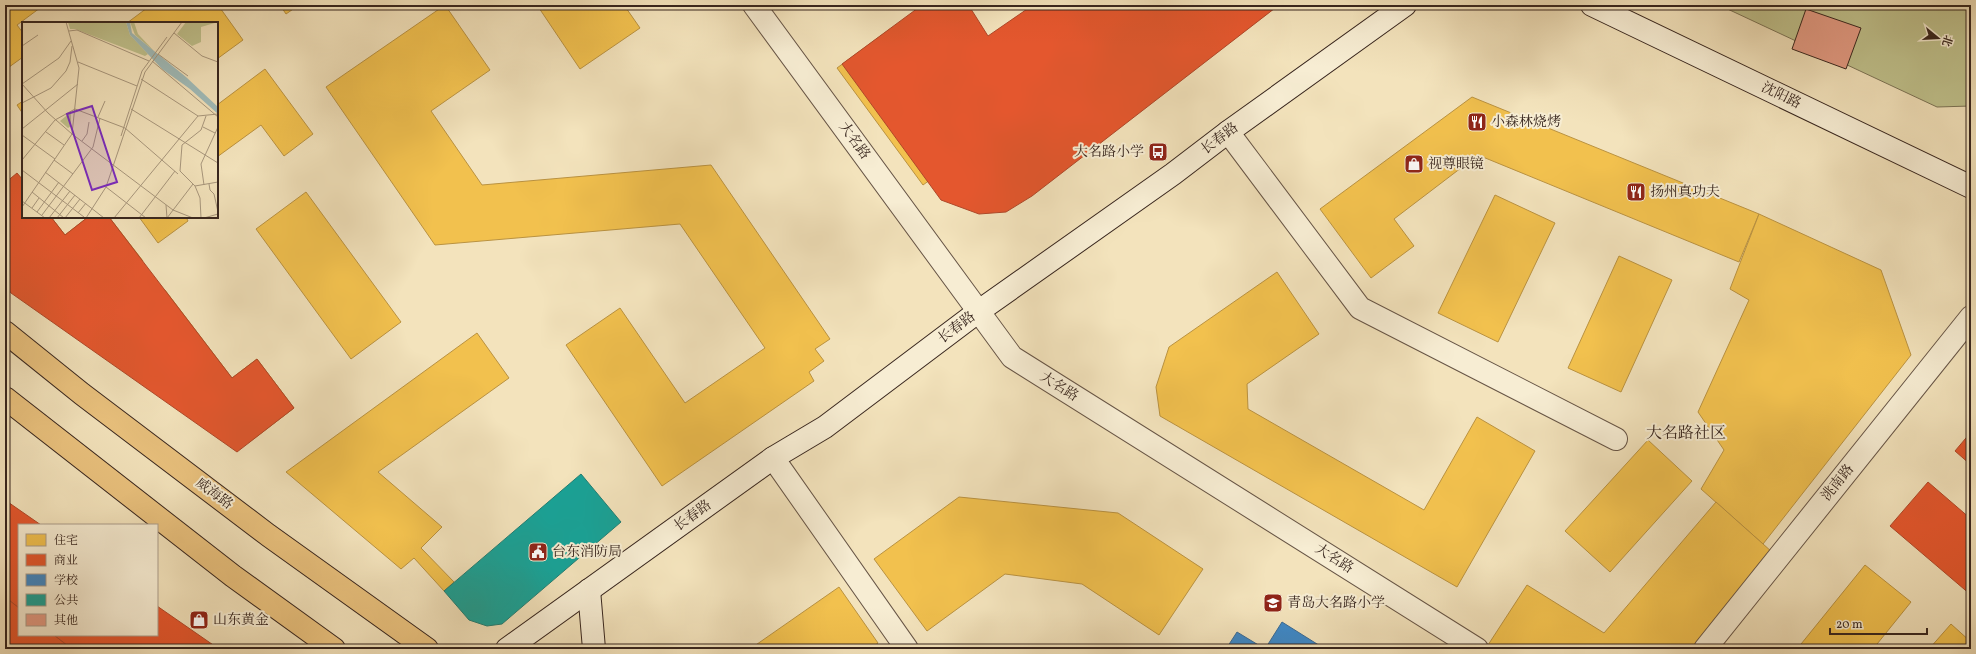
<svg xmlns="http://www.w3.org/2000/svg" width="1976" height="654" viewBox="0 0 1976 654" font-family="Vollkorn,'Noto Serif SC',serif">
  <rect width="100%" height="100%" fill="#f3e3bc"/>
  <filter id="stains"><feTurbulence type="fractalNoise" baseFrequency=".005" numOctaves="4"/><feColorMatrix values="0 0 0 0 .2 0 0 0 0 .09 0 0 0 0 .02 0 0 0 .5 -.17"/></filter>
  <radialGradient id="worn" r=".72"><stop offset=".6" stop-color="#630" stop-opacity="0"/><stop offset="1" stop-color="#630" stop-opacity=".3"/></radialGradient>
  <polygon fill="#c0c28d" stroke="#7c7456" points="1719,5 1971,5 1971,106 1937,107"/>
  <g fill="#f2c14e" stroke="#ba9240">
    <polygon points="5,5 44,5 17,25 23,33 23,57 5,70"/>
    <polygon points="151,5 218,5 243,40 217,59 217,23 127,23"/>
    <polygon points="280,5 299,5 286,14"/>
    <polygon points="445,5 490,70 431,111 482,185 711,165 830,339 815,349 824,361 809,372 814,381 662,486 566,345 620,308 685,403 765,348 680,224 435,245 326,87"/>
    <polygon points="537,5 624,5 640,28 580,69"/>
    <polygon points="1182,5 1278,5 1217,51"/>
    <polygon points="1160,13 1189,54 1001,192 988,175 970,188 953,163 923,185 837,68 890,29 976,148"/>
    <polygon points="265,69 313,134 284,156 261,125 217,157 217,105"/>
    <polygon points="1472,97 1759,214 1739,262 1478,155 1394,219 1414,246 1371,278 1320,209"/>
    <polygon points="23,101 23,114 17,105"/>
    <polygon points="306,192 401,322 351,359 256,229"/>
    <polygon points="23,193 23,217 51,217 65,235 88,217 109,217 143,261 77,313 19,282 5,263 5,207"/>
    <polygon points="1495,195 1555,223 1498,342 1438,313"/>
    <polygon points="1759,214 1881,270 1911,355 1763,544 1701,489 1724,450 1698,412 1749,300 1730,289"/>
    <polygon points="139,217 186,217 188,221 158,243"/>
    <polygon points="1619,256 1672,280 1621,392 1568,368"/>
    <polygon points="1277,272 1319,334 1247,384 1248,409 1424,510 1477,417 1535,451 1457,587 1160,416 1156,387 1169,347"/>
    <polygon points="165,290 232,378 257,359 294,408 248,443 107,335"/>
    <polygon points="477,333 509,378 378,472 442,527 421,548 454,582 444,591 414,558 401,569 286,472"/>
    <polygon points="1648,440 1692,481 1610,572 1565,531"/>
    <polygon points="959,497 1118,513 1203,569 1159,635 1082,584 1005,574 927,631 874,559"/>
    <polygon points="1716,502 1772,552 1693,649 1495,649 1488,645 1527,585 1604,633"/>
    <polygon points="1865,565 1911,602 1873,649 1797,649"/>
    <polygon points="839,587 878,643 870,649 750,649"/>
    <polygon points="1951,624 1971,642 1971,649 1929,649"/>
  </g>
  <g fill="#e4572e" stroke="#b04829">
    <polygon points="922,5 964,5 971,9 988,36 1033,5 1279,5 1032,196 1006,212 979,214 941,200 842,64"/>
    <polygon points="17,173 23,180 23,217 51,217 65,235 88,217 109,217 232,378 257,359 294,408 237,452 11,293 5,284 5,183"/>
    <polygon points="1971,432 1971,465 1955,451"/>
    <polygon points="1928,482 1971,519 1971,595 1890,526"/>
    <polygon points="5,500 41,525 19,525 19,608 5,597"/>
    <polygon points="5,597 19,608 19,635 54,635 72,649 5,649"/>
    <polygon points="157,606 219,649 72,649 54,635 157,635"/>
  </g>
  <polygon fill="#3f88c5" stroke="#3d6b93" points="1282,622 1325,649 1226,649 1237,632 1265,649"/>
  <polygon fill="#17a398" stroke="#217e73" points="581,474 621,522 502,624 487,626 469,620 444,591"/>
  <polygon fill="#e59c85" stroke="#38261e" points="1806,9 1861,28 1846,69 1792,49"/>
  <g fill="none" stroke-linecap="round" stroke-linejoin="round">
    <g stroke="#675546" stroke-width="24">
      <g id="minor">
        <polyline points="754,5 1012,357 1477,649"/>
        <polyline points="1228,132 1360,308 1616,439"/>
        <polyline points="773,458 907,649"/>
        <polyline points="1705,649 1971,317"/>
      </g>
    </g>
    <g stroke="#38261e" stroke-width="24">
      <g id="secondary">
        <polyline points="1592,5 1971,187"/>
        <polyline points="589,590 594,649"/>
        <polyline points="507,649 773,458 825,427 979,311 1173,174 1228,132 1405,5"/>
      </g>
    </g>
    <g stroke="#38261e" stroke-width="24">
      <g id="primary">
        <polyline points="5,332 82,394 268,535 427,649"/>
        <polyline points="5,398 233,576 334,649"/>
      </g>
    </g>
    <use href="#minor" stroke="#f7edd3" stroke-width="22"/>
    <use href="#secondary" stroke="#f7edd3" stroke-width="22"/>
    <use href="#primary" stroke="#eac27e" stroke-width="22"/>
  </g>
  <defs>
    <g id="restaurant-square" transform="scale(1)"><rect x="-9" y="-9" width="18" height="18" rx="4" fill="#8f2418" stroke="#f7edd3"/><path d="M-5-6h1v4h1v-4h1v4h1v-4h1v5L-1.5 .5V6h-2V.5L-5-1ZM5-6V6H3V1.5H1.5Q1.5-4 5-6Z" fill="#fff"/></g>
    <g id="bus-square" transform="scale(1)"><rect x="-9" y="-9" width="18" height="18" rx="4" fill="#8f2418" stroke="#f7edd3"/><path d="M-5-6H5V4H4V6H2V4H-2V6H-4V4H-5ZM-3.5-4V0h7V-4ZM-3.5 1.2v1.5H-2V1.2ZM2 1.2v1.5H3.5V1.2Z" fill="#fff"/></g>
    <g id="shop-square" transform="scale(1)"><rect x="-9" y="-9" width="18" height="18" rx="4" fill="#8f2418" stroke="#f7edd3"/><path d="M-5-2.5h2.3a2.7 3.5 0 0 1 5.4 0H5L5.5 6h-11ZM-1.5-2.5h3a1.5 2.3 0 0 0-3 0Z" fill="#fff"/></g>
    <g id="civic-square" transform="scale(1)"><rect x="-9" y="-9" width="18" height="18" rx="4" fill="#8f2418" stroke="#f7edd3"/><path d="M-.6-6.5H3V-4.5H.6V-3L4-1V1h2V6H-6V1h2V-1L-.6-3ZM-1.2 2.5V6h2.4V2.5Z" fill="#fff"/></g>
    <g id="school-square" transform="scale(1)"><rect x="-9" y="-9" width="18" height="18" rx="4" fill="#8f2418" stroke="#f7edd3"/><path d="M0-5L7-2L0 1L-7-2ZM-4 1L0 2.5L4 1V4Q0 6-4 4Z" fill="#fff"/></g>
  </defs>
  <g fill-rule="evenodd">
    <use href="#restaurant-square" x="1477" y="122"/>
    <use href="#bus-square" x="1158" y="152"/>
    <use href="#shop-square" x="1414" y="164"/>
    <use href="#restaurant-square" x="1636" y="192"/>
    <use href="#civic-square" x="538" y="552"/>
    <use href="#school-square" x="1273" y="603"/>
    <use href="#shop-square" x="199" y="620"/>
  </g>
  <g text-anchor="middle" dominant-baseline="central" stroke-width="4" stroke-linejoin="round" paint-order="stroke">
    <g font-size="14" fill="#38261e" stroke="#f7edd3">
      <text transform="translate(1781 96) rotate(26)">沈阳路</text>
      <text transform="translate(1220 139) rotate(-37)">长春路</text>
      <text transform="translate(854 141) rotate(54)">大名路</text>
      <text transform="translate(957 328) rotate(-37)">长春路</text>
      <text transform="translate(1059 387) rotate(32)">大名路</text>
      <text transform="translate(1838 483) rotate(-51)">洮南路</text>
      <text transform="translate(214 494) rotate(37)">威海路</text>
      <text transform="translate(693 516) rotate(-36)">长春路</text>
      <text transform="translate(1334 559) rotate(32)">大名路</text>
    </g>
    <g font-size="14" fill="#38261e" stroke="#f7edd3" text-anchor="start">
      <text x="1491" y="122">小森林烧烤</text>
      <text x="1144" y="152" text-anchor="end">大名路小学</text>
      <text x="1428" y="164">视尊眼镜</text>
      <text x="1650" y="192">扬州真功夫</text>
      <text x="552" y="552">台东消防局</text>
      <text x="1287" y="603">青岛大名路小学</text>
      <text x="213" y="620">山东黄金</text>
    </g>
    <g font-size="16" fill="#38261e" stroke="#f7edd3">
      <text x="1686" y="434">大名路社区</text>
    </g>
  </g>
  <g transform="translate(22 22)">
    <rect width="196" height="196" fill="#f3e3bc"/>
    <path d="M46,0H104L108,13L126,32L123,34L53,7H48ZM108,0H112L116,12L132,29L113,13ZM164,0H196L179,5V20L170,24L155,12ZM49,90V104L46,106L38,99Z" fill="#c0c28d"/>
    <path d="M104,0H108L110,11L164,55L196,85V92L168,67L140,47L108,13Z" fill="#a0bcba"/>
    <path fill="none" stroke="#a8977d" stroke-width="1" d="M44,0L57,46L50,112M47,9L55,8L127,39M152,11L180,34L196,40M0,24L16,13M136,32L166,54M130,39L196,95M56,40L115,64M119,57L176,94L196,92M0,62L37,36L49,19M0,62L26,91L50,112L151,188L171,196M0,81L29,66L44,49L48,40L50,24M109,87L196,141M184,94L179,108L160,123L158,149L173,164L196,160M76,95L83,79M181,105L193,111M0,107L56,62M24,110L42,123M0,113L33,137M99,114L120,49L145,15M60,119L65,112L67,100M0,138L33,98L53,87L103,106L156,152M32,138L51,152M0,148L62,195M23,150L82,196M187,162L188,168L192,172L196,190M182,163L179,142L196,105M173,164L178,176L179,196M84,165L124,196M10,170L42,196M0,179L23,196M144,183L145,196M0,185L50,112M10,186L17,176M15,190L37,160M56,191L64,181M20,193L71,125L78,96M27,196L48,169M35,196L53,173M43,196L58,177M64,196L84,165L123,50L160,0M92,196L176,94M117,196L153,149M145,196L171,162M182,196L196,192"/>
    <path fill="#7b2cbf" fill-opacity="0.15" stroke="#7b2cbf" stroke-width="2" d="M70,84L95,160L70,168L45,92Z"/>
    <rect width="196" height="196" fill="none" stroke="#38261e" stroke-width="2"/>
  </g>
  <rect width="1976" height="654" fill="none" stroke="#f3e3bc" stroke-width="20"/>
  <rect x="6" y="6" width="1964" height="642" fill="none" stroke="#38261e" stroke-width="2"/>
  <rect x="10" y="10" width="1956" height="634" fill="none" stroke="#38261e"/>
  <rect x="18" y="524" width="140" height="112" fill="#f7edd3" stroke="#ab9d8b"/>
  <rect x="26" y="534" width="20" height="12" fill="#f2c14e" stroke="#ab9d8b"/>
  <text x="54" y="544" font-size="12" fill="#38261e">住宅</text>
  <rect x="26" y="554" width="20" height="12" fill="#e4572e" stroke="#ab9d8b"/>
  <text x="54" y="564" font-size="12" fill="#38261e">商业</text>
  <rect x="26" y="574" width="20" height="12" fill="#3f88c5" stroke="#ab9d8b"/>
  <text x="54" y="584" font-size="12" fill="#38261e">学校</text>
  <rect x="26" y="594" width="20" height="12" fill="#17a398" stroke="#ab9d8b"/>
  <text x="54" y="604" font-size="12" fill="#38261e">公共</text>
  <rect x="26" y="614" width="20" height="12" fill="#e59c85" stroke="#ab9d8b"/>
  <text x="54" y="624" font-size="12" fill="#38261e">其他</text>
  <g transform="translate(1938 38) rotate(108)" stroke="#f7edd3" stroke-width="3" paint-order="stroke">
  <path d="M0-3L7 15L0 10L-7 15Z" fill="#38261e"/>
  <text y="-6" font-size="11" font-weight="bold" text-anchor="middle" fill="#38261e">北</text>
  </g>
  <path d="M1830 628v6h97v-6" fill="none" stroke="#38261e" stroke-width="2"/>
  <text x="1836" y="628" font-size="12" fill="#38261e" stroke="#f7edd3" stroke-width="3" paint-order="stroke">20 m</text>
  <rect width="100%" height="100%" filter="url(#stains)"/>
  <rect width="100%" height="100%" fill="url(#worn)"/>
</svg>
